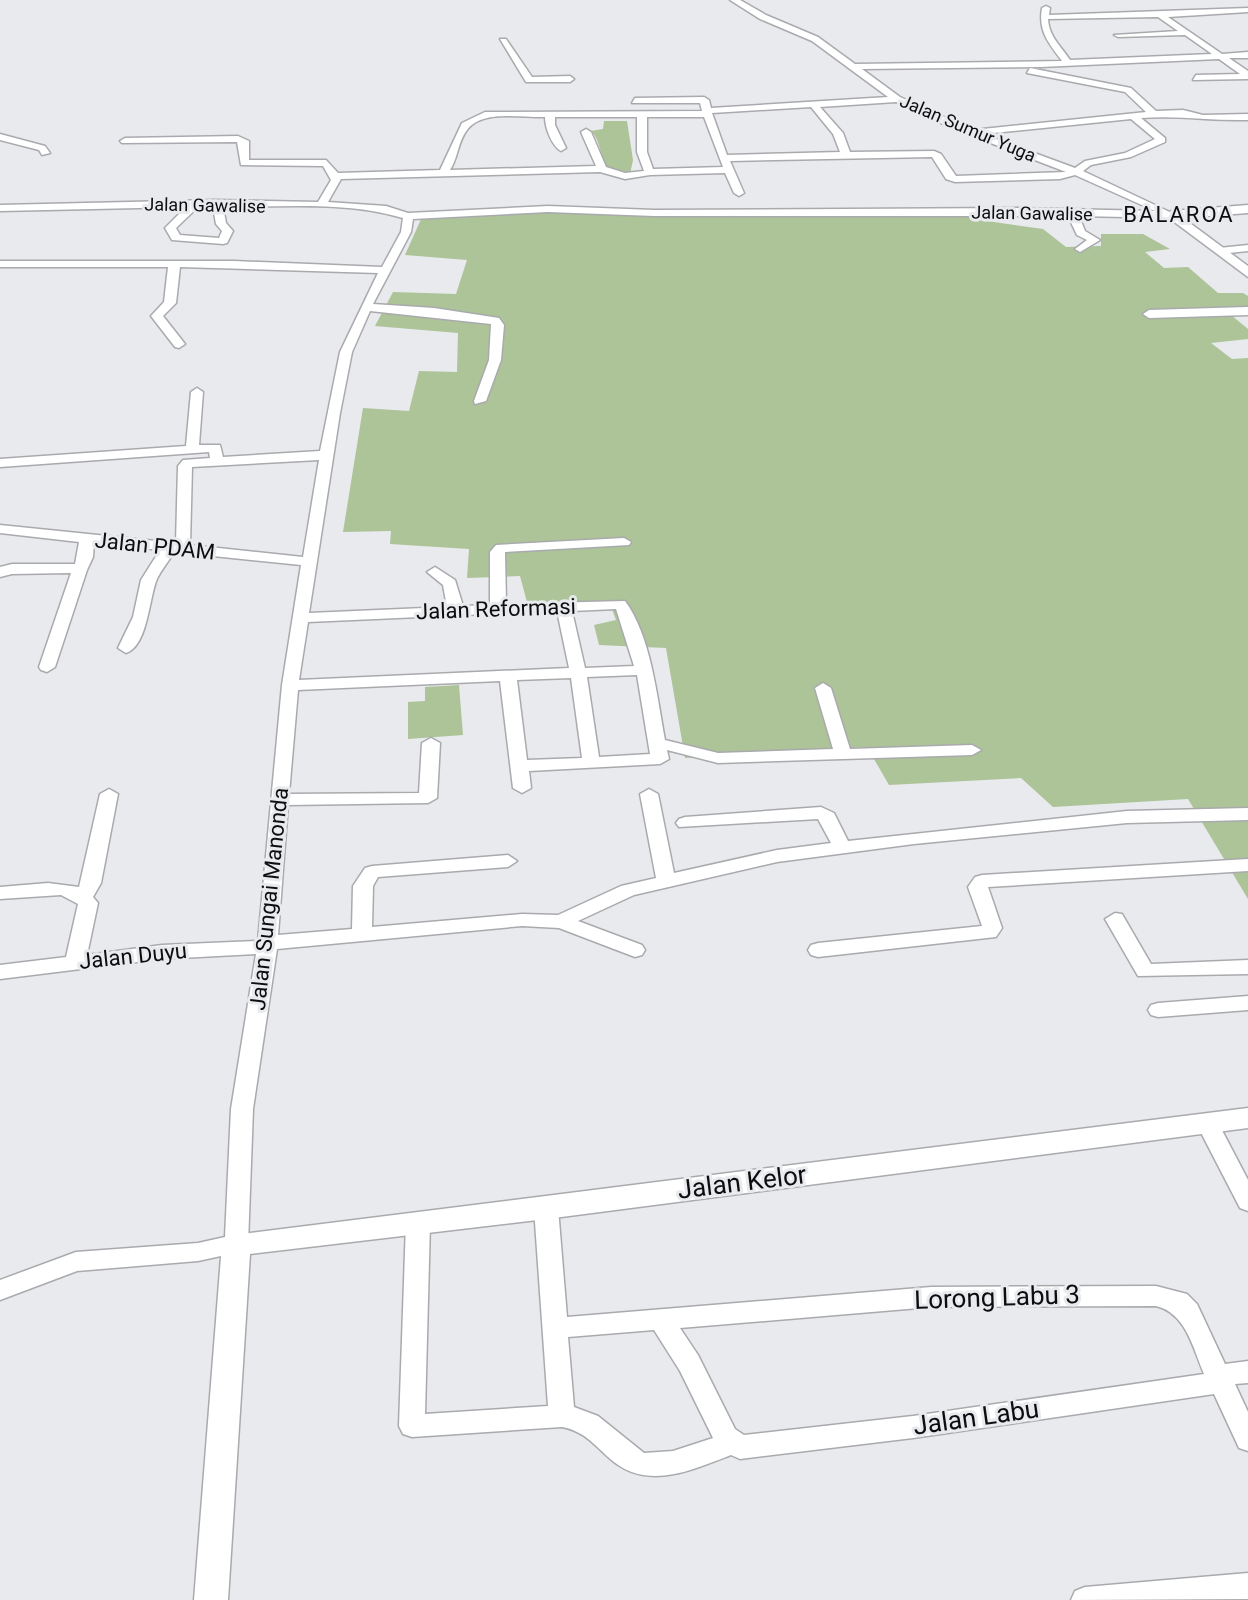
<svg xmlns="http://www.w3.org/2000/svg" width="1248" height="1600" viewBox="0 0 1248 1600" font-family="Roboto,sans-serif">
  <rect width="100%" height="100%" fill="#e8eaed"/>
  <g fill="#adc398">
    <path d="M604,121H627L633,160L630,174L609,171C600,159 601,140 591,131L603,129Z"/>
    <polygon points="545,211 672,216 982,214 994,222 1043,229 1066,247 1101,246 1101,234 1143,234 1170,249 1145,252 1164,268 1188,267 1218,293 1243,293 1248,296 1248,308 1225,310 1248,329 1248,339 1211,343 1232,359 1248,358 1248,899 1188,799 1053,807 1021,778 889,785 867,747 685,758 666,648 599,645 594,625 616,620 609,601 527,602 520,576 467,578 469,549 390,544 391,531 343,532 363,408 409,411 419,371 457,372 458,333 375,326 393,292 456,294 467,260 405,255 422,217"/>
    <polygon points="459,685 463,735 408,739 408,702 425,701 425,687"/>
  </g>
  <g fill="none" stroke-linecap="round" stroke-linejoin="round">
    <g stroke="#a9aaad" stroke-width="3">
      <g id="minor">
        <path d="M730,0H740L766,15L818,37L855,64L1062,61C1048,42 1038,31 1042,8L1046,6L1050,8L1049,15L1248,8V12L1168,17L1222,54L1248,52V58H1229L1248,71V79L1193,80L1196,75L1240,74L1219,59L1041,67L862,69L900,97L973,130L1146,112L1125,92L1027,73L1030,68L1131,88L1156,111L1183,110L1203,115L1248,114V120C1212,121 1177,115 1141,118L1165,138V142L1131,157L1091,165L1083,171L1176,215L1171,218L1079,216L1085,231L1100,240L1080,252L1075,249L1087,240L1077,235L1068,216H654L548,212L413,219L411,232L373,304L434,308L499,318L504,325L501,360L486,401L475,404L474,401L489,360L491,324L370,311L352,352L340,413L309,613L447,607L443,585L427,572L435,567L455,580L463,606L490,605V552L496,545L624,538L631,542L629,545L505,552L506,604L625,601C651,636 657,697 665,740L718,753L833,749L815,688L823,683L831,688L850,749L972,745L981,750L972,755L718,763L667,750L669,759L660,764L529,771L531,788L522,793L513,788L500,681L298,690L289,794L419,793L422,743L431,738L440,743L437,798L428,803L288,805L278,935L352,929L353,886L365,868L372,866L508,855L517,861L508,867L378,877L373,886L372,927L522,914L558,915L621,886L656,878L640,794L649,789L658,794L674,873L777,850L831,843L818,819L679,827L676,823L679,819L685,817L821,807L834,813L848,841L1127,811L1248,808V820L1127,823L914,844L777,862L634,895L578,921L642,945L645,950L642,955L635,957L559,928L522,926L277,949L253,1109L248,1244L244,1251L198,1261L77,1271L0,1300V1280L76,1252L198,1243L225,1237L231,1109L256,954L162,959L0,979V965L66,957L78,904L61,895L0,899V887L48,883L79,887L100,794L109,789L118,794L101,883L93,897L98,903L87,955L162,945L258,941L282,685L301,565L174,552C169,561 161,570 157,579C149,597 148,646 126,653L118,648L133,617L141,580L160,550L94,543L93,557L87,570L55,667L47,672L41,670L39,667L71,573L12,574L0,577V567L12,564H75L79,542L0,533V525L176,543L178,466L183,460L210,458L209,452L0,467V459L186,446L191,392L197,388L203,392L199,445H220L223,457L320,451L340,352L378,273L180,267L176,303L163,316L185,344L179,348L175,347L151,316L164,302L168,267H0V261H234L382,267L401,232L403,218C346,201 282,207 223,207L226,223L233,231L227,243L223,244L172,240L165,228L186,207L0,211V205L215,200L318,202L331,180L323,166L241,165L237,142L122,143L120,141L125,138L238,136L249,141V160H326L338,173L440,170L462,123L485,112L702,111L700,103H632L635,98L704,97L709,100L711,108L888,97L812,41L760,19ZM1158,17L1178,31L1114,35L1118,37L1185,35L1212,54L1070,60C1061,46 1049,37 1048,19ZM896,102L949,127L1066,172L956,176L941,154L934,151L850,152L843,133L820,107ZM811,107L833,134L840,152L727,155L712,113ZM545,117C545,128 552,146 561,151L566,148L555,125V117H637V152L644,171L625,173L606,167L591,132L586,129L581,132L596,166L450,170C458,158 458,141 467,130C482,109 523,118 545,117ZM647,117H704L723,167L653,169L647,152ZM1131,119L1155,139L1125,153L1085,161L1075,168L983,134ZM932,157L946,179L955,182L1060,179L1075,175L1155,211L1014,208L654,210L548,206L408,213L386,206L328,202L341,179L600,172L625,179L650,175L725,173L734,193L739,196L744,193L730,161ZM198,207H213L216,224L222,231L219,238L180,235L176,228ZM319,460L303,557L190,545L192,467ZM616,609L634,666L585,668L572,611ZM557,611L569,668L299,680L308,622ZM637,675L650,754L599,757L587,677ZM571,678L582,758L527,760L517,680Z"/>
        <polygon points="500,39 506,39 532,77 570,76 574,79 570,82 526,82"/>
        <polygon points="0,134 45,146 50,153 42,155 39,150 0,140"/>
        <polygon points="1248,245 1248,251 1219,254 1214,251 1219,248"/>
        <polygon points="1248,307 1248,315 1149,318 1143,314 1149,310"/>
        <polygon points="1248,859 1248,871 988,887 1002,928 996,937 818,957 811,955 808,950 811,945 818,943 982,926 968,887 975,877 982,875"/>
        <polygon points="1115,913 1122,914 1151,964 1248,960 1248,974 1138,976 1105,919"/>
        <polygon points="1248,996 1248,1010 1158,1017 1151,1015 1148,1010 1151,1005 1158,1003"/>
        <polygon points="1207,1115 1215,1117 1248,1180 1248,1211 1240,1208 1196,1123 1199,1117"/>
        <path d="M546,1199L554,1202L558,1208L567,1317L931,1287L1156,1286L1187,1294L1197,1304L1225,1364L1248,1361V1383L1235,1384L1248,1412V1451L1239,1448L1214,1394L913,1438L740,1459L731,1455C690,1471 645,1492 608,1457C593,1443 583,1431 562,1427L412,1437L403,1434L399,1426L406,1223L410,1217L418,1214L426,1217L430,1223L425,1414L548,1406L534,1208L538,1202ZM1156,1306C1186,1313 1193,1348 1204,1374L913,1416L744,1435L735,1429L698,1355L680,1328L931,1307ZM654,1330L680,1371L713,1438L673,1451L644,1453L598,1416L574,1407L568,1337Z"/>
        <polygon points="1248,1573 1248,1599 1071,1600 1075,1591 1085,1587"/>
      </g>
    </g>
    <g stroke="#a9aaad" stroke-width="3">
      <g id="tertiary">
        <polygon points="1248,205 1248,213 1183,218 1248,266 1248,277 1165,215 1171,211"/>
        <polygon points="1248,1108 1248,1128 546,1219 250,1254 228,1600 194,1600 222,1244 226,1236"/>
      </g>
    </g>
    <use href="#minor" fill="#fff" fill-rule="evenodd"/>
    <use href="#tertiary" fill="#fff" fill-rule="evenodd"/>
  </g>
  <g text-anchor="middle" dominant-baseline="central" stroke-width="6" stroke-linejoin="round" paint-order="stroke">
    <g font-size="18" fill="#0c0d0e" stroke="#e8eaed">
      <text transform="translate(968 128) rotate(23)">Jalan Sumur Yuga</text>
      <text transform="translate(205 205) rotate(1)">Jalan Gawalise</text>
      <text transform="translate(1032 213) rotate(1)">Jalan Gawalise</text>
    </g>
    <g font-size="22" letter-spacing="2" fill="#0c0d0e" stroke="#e8eaed">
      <text x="1179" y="214">BALAROA</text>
    </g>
    <g font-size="22" fill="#0c0d0e" stroke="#e8eaed">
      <text transform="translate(155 546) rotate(6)">Jalan PDAM</text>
      <text transform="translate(496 609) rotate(-2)">Jalan Reformasi</text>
      <text transform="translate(269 899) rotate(-84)">Jalan Sungai Manonda</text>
      <text transform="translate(133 956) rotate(-6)">Jalan Duyu</text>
    </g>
    <g font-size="26" fill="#0c0d0e" stroke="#e8eaed">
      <text transform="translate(742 1182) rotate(-7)">Jalan Kelor</text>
      <text transform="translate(997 1297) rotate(-2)">Lorong Labu 3</text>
      <text transform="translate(976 1417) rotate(-8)">Jalan Labu</text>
    </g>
  </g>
</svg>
